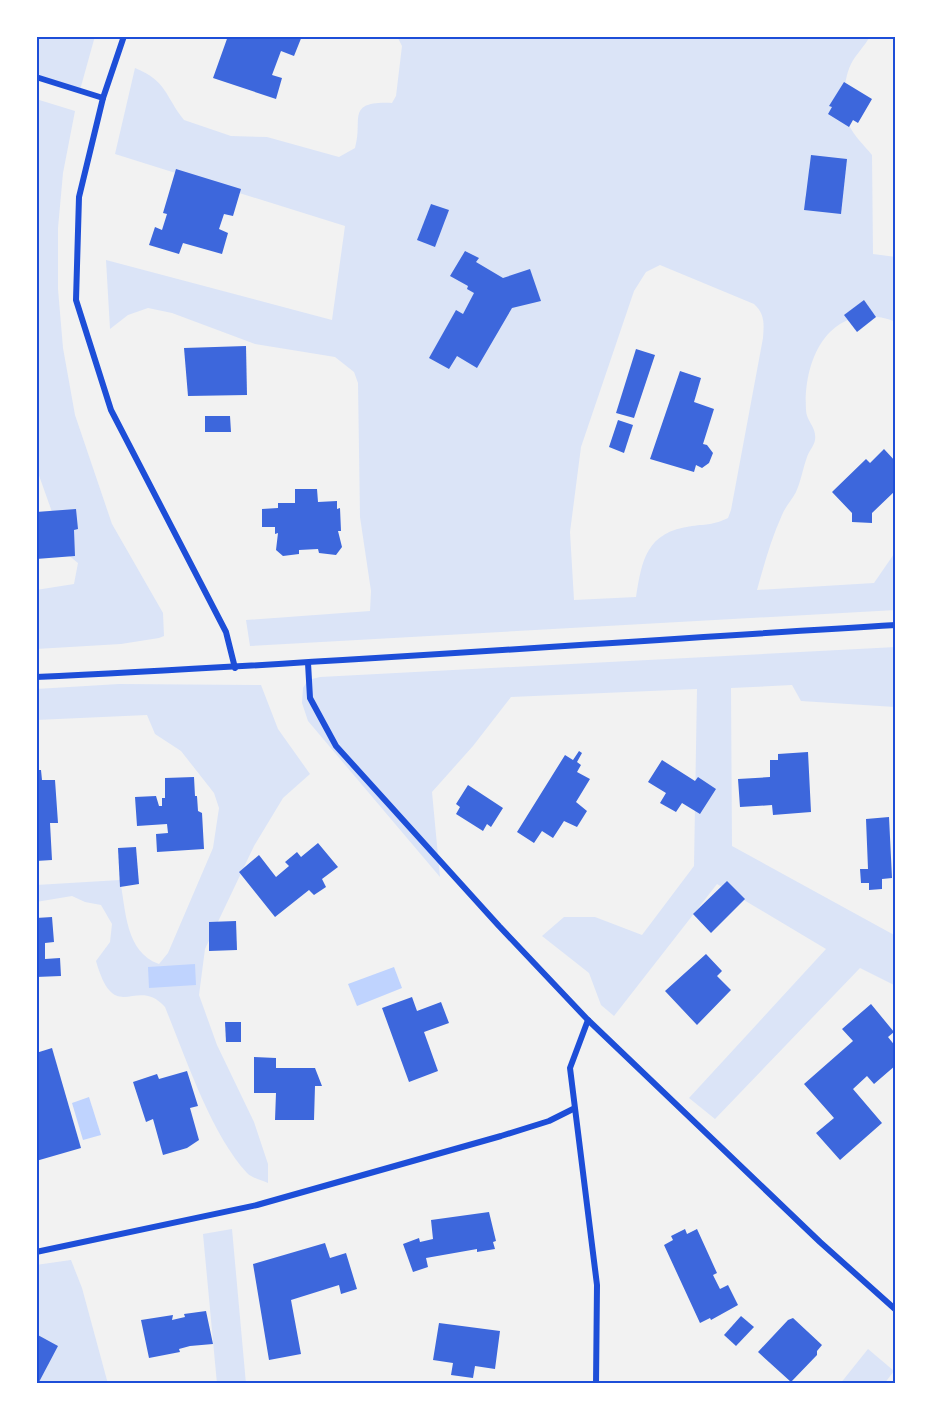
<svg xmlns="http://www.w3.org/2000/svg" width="932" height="1420" viewBox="0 0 932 1420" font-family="'Noto Sans',sans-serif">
  <rect width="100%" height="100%" fill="#f2f2f2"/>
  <g fill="#dbe4f7" fill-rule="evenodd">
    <polygon points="36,36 95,36 80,90 36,76"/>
    <path d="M397,36H870C865,46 856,54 851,64C843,80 842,108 849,125C854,136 864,145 872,155L873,254L896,257V322C833,298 803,355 806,410C806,421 817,427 815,440C814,446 809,451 807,457C803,468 801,481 796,492C792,500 785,507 782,515C771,539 764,565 757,590L874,583L896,551V610L250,646L246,620L370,611L371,591L360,517L358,383L354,372L335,357L255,344L172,313L148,308L128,315L110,329L106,260L332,320L345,226L115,154L135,68C167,81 165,96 184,120L231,136L267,137L339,157L355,148C364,120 344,101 392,103L396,96L402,46ZM660,265L754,304C765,314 764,324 763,338L731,510L728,518C713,525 708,524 692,526C646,532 642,560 636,597L574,600L570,532L581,447L634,291L646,272Z"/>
    <polygon points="36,99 75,111 63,173 58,228 58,289 63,348 75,415 112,524 163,613 164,636 159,638 121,644 36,649 36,590 74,584 78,563 67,554 36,467"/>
    <polygon points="896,647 895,707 801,701 792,685 731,688 732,846 896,936 896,986 860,968 715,1119 689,1098 826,949 717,884 614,1016 601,1005 589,973 542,936 564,917 595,917 642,935 694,866 697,689 511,697 473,746 432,792 440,877 308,721 302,703 303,688 308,680 320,677"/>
    <path d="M119,684L261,685L278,729L310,774L283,798L254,846L205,949L199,995L217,1045L254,1122L268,1164V1183C261,1180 252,1178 247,1173C211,1134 185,1056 165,1007C136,974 115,1028 96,961L110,942L112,924L101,905L85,902L72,896L36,902V885L120,880C126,910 125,952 159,964L168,953L213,848L219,808L214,793L181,751L155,734L147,715L36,720V689Z"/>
    <polygon points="232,1229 246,1384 217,1384 203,1234"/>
    <polygon points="71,1260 82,1288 108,1384 36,1384 36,1265"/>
    <polygon points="868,1349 894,1371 884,1384 840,1384"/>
  </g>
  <g fill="#bfd3fe">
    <polygon points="195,964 196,985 149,988 148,967"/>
    <polygon points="394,967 402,988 357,1006 348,984"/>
    <polygon points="89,1097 101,1135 83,1140 72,1103"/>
  </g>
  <g fill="#3d67dc">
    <polygon points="228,36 302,36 294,56 281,51 272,75 282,78 276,99 213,78"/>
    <polygon points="844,82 872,99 858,123 853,120 849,127 828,114 832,107 829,106"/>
    <polygon points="811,155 847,159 841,214 804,210"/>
    <polygon points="176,169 241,189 233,216 224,214 219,229 228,233 222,254 183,243 179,254 149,245 155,227 162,230 167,214 163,213"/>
    <polygon points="431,204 449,210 435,247 417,240"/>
    <polygon points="465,251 479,258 476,262 503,278 530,269 541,301 512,308 477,368 457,356 449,369 429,358 456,310 463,314 474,293 467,289 468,286 450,276"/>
    <polygon points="864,300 876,317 857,332 844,315"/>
    <polygon points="246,346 247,395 188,396 184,348"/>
    <polygon points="636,349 655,355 634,418 616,413"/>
    <polygon points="680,371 701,378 694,402 714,409 703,444 707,445 713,453 709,463 702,468 696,465 694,472 650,459"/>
    <polygon points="205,416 230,416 231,432 205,432"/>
    <polygon points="618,420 633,425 624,453 609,447"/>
    <polygon points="884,449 896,462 896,490 872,513 872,523 852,522 852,513 832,492 866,459 870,463"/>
    <polygon points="295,489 317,489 318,502 337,501 337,509 340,508 341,531 338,531 342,547 336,555 319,553 318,549 299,550 299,554 283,556 276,550 278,533 275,534 275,527 262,527 262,509 278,508 278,503 295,503"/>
    <polygon points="76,509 78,529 74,530 75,556 36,559 36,512"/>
    <polygon points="579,751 582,753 577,762 581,765 577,772 590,779 576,802 587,811 577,827 564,821 553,838 542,831 534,843 517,832 565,755 573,760"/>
    <polygon points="808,752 811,812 773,815 772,805 740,807 738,779 770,777 770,760 778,760 778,754"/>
    <polygon points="662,760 695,781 698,777 716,789 700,814 682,803 676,812 660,803 666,793 648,782"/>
    <polygon points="36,770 41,770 42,780 55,780 58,823 50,823 52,860 36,861"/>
    <polygon points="194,777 195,796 197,796 198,811 202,813 204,849 157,852 156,834 168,833 167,824 137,826 135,797 156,796 159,806 162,806 162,798 165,798 165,778"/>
    <polygon points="468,785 503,808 491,827 487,824 483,831 456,814 460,807 456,804"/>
    <polygon points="889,817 892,878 882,879 882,889 869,890 869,883 861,883 860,869 868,869 866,819"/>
    <polygon points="318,843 338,867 322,879 326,887 314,895 309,890 275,917 239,872 259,855 276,877 289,866 285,862 297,852 301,857"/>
    <polygon points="136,847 139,884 120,887 118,848"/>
    <polygon points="727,881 745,899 711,933 693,914"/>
    <polygon points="52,917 54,942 45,943 45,959 60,958 61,976 36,977 36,918"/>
    <polygon points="236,921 237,950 209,951 209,922"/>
    <polygon points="706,954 722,971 717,976 731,990 697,1025 665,991"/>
    <polygon points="412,997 417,1011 441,1002 449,1023 424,1032 438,1071 409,1082 382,1008"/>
    <polygon points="871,1004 894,1032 888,1037 896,1047 896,1065 874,1084 867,1076 853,1089 882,1123 840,1160 816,1133 834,1118 804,1084 853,1041 842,1029"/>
    <polygon points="225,1022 241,1022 241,1042 226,1042"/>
    <polygon points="52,1048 81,1148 36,1161 36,1053"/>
    <polygon points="254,1057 276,1058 276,1068 315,1068 322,1086 315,1086 314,1120 275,1120 276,1093 254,1093"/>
    <polygon points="187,1071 198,1106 190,1108 199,1140 187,1148 163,1155 153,1119 146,1122 133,1082 157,1074 159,1079"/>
    <polygon points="489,1212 496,1241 493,1242 495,1249 477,1252 477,1249 426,1258 428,1267 413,1272 403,1244 419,1238 420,1242 433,1239 431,1220"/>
    <polygon points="685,1229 687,1234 697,1229 717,1273 713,1275 720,1289 728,1285 738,1305 711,1320 710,1318 700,1323 664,1245 673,1240 671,1236"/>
    <polygon points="325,1243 330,1258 346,1253 357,1289 341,1294 339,1285 291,1300 301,1354 269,1360 253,1264"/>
    <polygon points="206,1311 213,1344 190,1346 179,1349 180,1352 149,1358 141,1320 173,1315 172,1320 185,1317 184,1314"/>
    <polygon points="741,1316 754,1327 736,1346 724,1335"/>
    <polygon points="793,1318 822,1345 817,1351 817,1355 791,1382 758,1352 788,1320"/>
    <polygon points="439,1323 500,1331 495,1369 475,1366 473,1378 451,1375 453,1363 433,1360"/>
    <polygon points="36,1334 58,1346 39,1382 43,1384 36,1384"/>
  </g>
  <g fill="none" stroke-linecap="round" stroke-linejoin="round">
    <g stroke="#1d4ed8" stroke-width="6">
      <polyline points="124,36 103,98 79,197 76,300 111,410 226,632 235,668"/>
      <polyline points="36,77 103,98"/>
      <polyline points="308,663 310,698 336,746 499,926 588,1020 820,1242 896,1310"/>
      <path d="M36,677C323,664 609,642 896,625"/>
      <polyline points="588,1020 570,1068 597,1285 596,1384"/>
      <polyline points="36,1252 257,1205 501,1136 549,1121 573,1109"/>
    </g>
  </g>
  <rect width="932" height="1420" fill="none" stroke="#ffffff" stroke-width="75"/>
  <rect x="38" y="38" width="856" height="1344" fill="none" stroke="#1d4ed8" stroke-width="2"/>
</svg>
